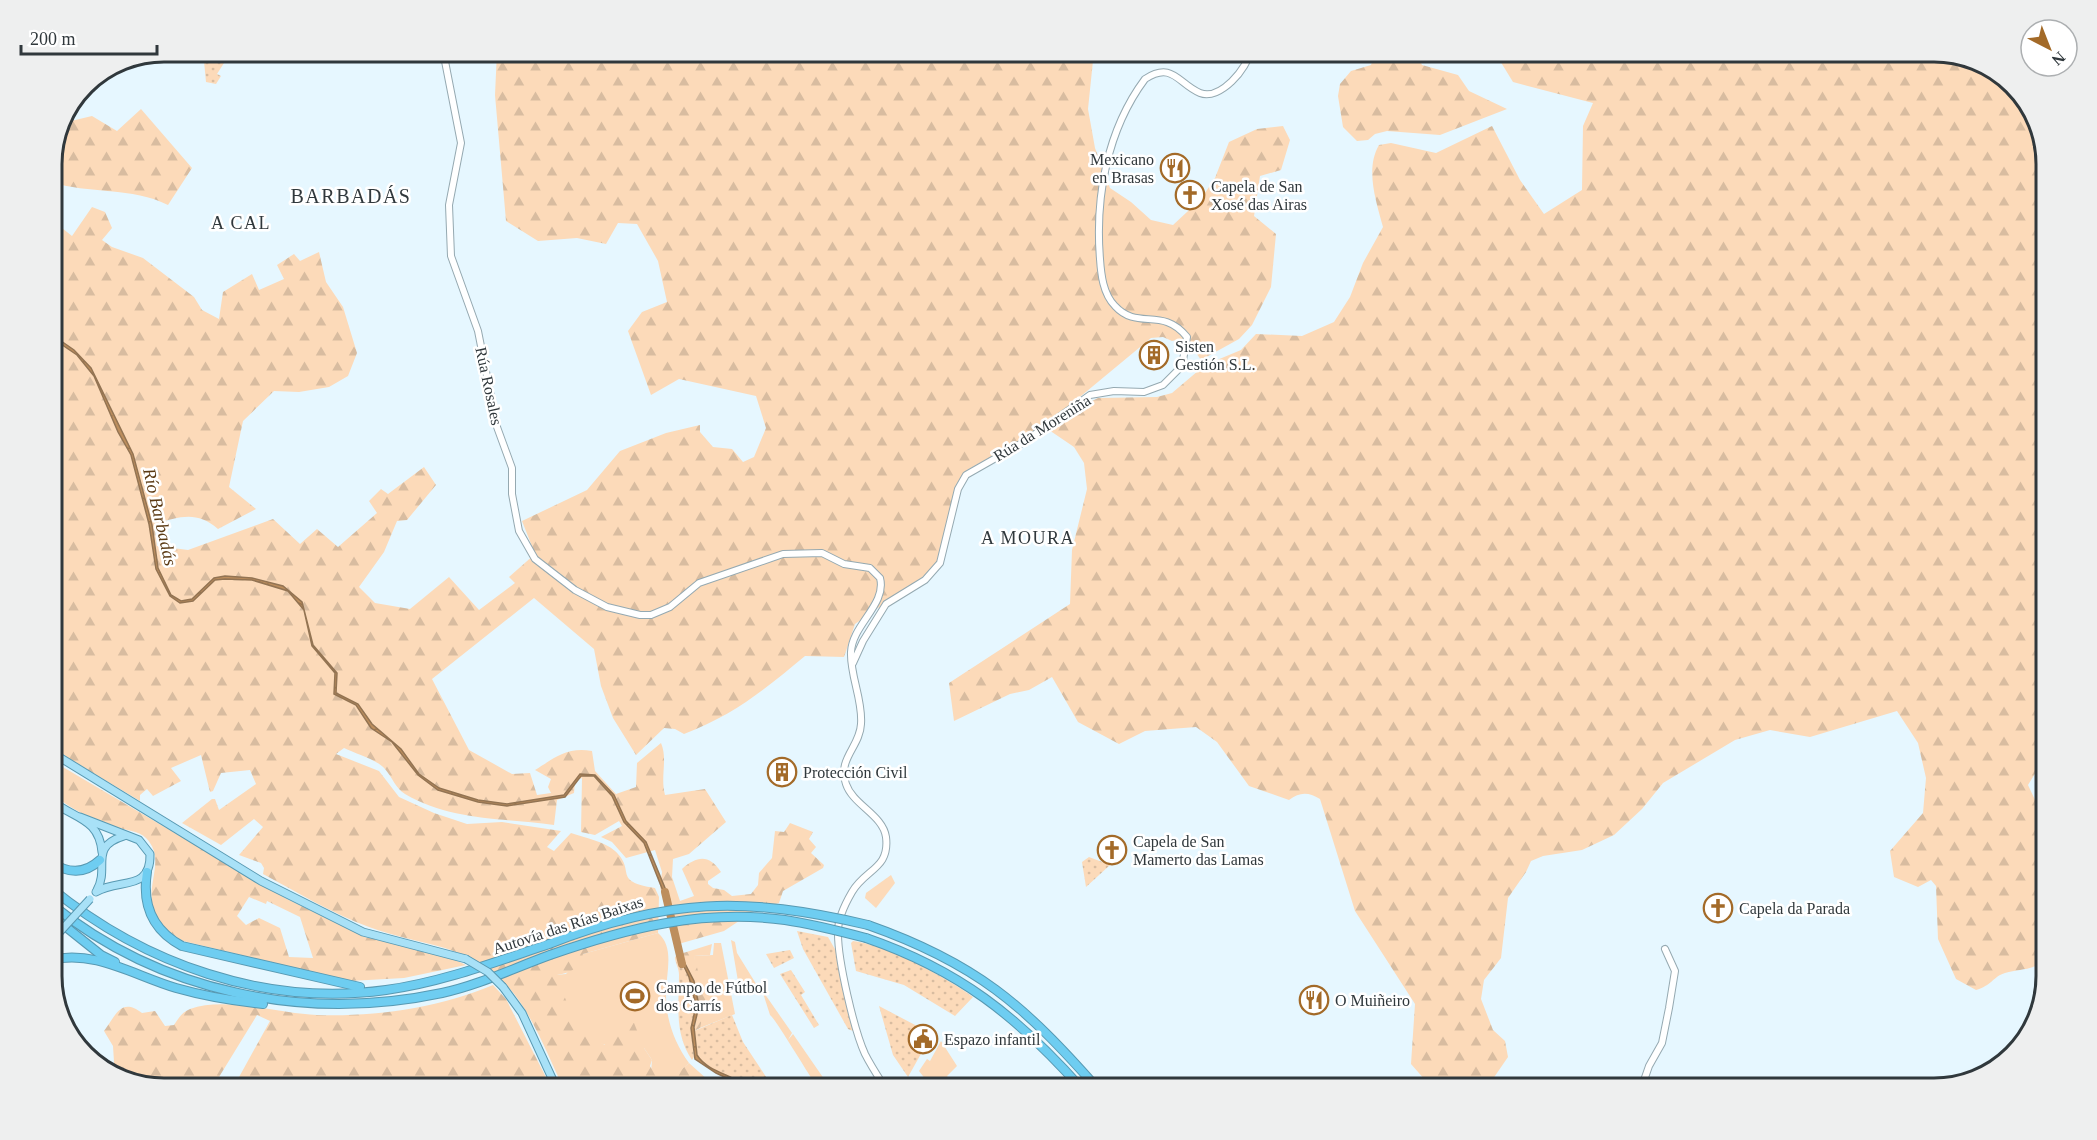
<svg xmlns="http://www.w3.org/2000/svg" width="2097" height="1140" viewBox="0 0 2097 1140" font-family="Georgia,serif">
  <defs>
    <pattern id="forest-firs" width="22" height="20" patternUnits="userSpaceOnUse" patternTransform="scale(1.5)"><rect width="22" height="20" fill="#fcdab9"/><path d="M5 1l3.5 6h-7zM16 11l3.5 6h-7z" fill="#d8bca0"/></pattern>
    <pattern id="park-dots" width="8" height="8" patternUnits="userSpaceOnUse" patternTransform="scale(1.5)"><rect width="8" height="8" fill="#fcdab9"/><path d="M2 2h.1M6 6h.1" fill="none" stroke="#d8bca0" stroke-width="1.8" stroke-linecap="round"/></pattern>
    <pattern id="water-ripples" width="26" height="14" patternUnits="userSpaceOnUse" patternTransform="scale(1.5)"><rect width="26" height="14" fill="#bd8e5d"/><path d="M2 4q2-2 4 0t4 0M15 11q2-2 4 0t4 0" fill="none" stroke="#9a754e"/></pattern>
  </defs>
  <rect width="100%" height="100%" fill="#e6f7ff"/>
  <g fill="#fcdab9">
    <polygon points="891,875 895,883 876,908 865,898 866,893"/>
    <path d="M658,933C676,948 665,976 666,996C666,1020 675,1044 689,1063L666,1084L657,1079L651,1072L652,1060L644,1048C632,1047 618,1048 606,1045C575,1037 565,1001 556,975L566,974L583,954Z"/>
    <polygon points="731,940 735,942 737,953 758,987 740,993"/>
    <polygon points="714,943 721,943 735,1014 700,1028 694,956 713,955"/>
    <path d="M762,990L792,1033L788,1040L793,1034L831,1089L818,1088C810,1077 775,1018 770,1015Z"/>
    <polygon points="941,1041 957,1066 947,1076 950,1080 933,1089 919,1071 927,1059 930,1061"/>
  </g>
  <g fill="url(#forest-firs)" fill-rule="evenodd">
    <path d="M497,51H1094L1088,109L1095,148L1110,188L1131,202L1151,220L1173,225L1201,199L1215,178L1229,142L1257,129L1283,126L1290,140L1281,170L1260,176L1254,216L1276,234L1271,287L1252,325L1239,339L1201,360L1190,344L1180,339L1172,341L1163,337L1151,338L1040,430L967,470L957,483L942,555L931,571L855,624L844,657L805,656C764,690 734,715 684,734L675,729L664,728L636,755L613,718L601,686L594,649L534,598L432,679L469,750L512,774L530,773L537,795L551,793L548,787L551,779L535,770C556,757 567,747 592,751L595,771L616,794L636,787L637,763L661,743C668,759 660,777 665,795L705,789L726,822L689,854L673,859L672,877L680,901L694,896L682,869C697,856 709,854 721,872L708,881V884L713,888L724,890L732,896L751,894L758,885L759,873L772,858L775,831L784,832L790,823L813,832L809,839L816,847L811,853L824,865L823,868L783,891L779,903L754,911L724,931L675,945L670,930L666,903L660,888L662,872L655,850L626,858L612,842L601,837L622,826L619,821L595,835L581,832L582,778L575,781L574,793L557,800L554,825C503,818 451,821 405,794C396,789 392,777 385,769C376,759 356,754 344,748L336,754L379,771L399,797L434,813L467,824L502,822L561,831L547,847L554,851L571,833C585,838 604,841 615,851C637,871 611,881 655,888L659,897L658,933L583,954C580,968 571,973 557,975C567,1005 575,1030 605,1045L610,1022L634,1023L644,1048L652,1060L650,1066L657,1079L666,1083L689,1063L718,1089H564C549,1058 536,1023 515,995C473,942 426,948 369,927C333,914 297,892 263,874L264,868L261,863L239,855L263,827L254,819L221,845L182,823L212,799H215L219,810L256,784L250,770L221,773L213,791L210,792L201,755L171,768L181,781L153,796L147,789L140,795V801L68,758L51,744V288L58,283C51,266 45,240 57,224L72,236L92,207L105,212L112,228L102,240L112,247L143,258L194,297L202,310L219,319L223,292L252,274L259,290L284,279L277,265L294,254L300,261L319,252L326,282L343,307L357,353L348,376L329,387L299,392L274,391L243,421L229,487L256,509L218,529C196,510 180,517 154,524L157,546L188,550L273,519L300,544L317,529L338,547L377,513L369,501L381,489L388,494L424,467L436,485L407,520L397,521L384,552L359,587L375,603L410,609L449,577L479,610L515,583L509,577L535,554L522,521L587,490L620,451L666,433L700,425V432L713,447L732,449L743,462L754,457L766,428L756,396L679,379L651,395L628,331L642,312L667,302L658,261L637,224L618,223L606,244L577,238L538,241L506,221L495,95Z"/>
    <polygon points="1376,51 1415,51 1422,65 1458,75 1469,91 1507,109 1440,135 1387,131 1375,134 1368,140 1357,141 1343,127 1338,96 1340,84 1351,71 1371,65"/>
    <path d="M1494,51H1934L1984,63L2027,101L2046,156V765L2041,764L2028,785L2036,802L2046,806V959C2034,971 2020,968 2005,973C1994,976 1991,986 1976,990L1956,979L1938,939L1936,886L1931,880L1918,887L1894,877L1890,851L1923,813L1926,778L1918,743L1897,711L1810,737L1770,730L1735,740L1663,783L1642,809L1614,835L1582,850L1543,856L1531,861L1526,872L1508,898L1501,958L1484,980L1481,999L1493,1030L1505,1041L1508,1057L1486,1089H1433L1411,1064L1415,1004L1355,911L1320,799C1308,792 1300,792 1289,800L1249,786L1217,742L1196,727L1145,731L1119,744L1078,722L1052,677L1029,690L1010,694L954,721L949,683L1070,604L1072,550L1087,489L1084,463L1074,447L1049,430L1076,409L1098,398L1157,397L1172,393L1205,365L1241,350L1256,334L1302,336L1334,322L1350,297L1363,263L1383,227C1376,201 1365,169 1379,145L1391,143L1436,153L1492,126L1520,180L1544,214L1582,190L1583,126L1593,103L1513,82Z"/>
    <path d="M141,109L192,168L168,205C133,187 88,194 51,182V156L67,122L92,116L117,131Z"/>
    <path d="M51,760L285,898L365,937L442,954L466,965L404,978L350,981L183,941C121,903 175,868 146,838C140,831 124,830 116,827C92,819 69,809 51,792ZM249,897L266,904L267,901L300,917L313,958L289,957L280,928L259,918L246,925L237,916Z"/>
    <polygon points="712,944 710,955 694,956 706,1001 700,1028 694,1031 699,1006 694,981 680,954"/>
    <path d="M493,985L506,999L552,1089H163L115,1078L113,1046L104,1031C116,1015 121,997 142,1013L155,1011L165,1026L174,1025C178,1019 182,1012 190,1009C226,996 280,1014 317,1015C375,1017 439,1008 493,985ZM257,1015L270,1021L233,1088L219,1077Z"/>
  </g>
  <g fill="url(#park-dots)">
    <polygon points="203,51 219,51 224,63 217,74 221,76 216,84 206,82"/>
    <polygon points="1089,857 1110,865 1086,887 1082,862"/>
    <polygon points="797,931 828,937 836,951 855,1028 853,1031 848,1029 803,949"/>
    <path d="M853,941C884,944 948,978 973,997L955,1016L904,985L856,971L851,943Z"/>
    <polygon points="790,950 794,958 774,968 766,954"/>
    <path d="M678,954L689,977L696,1006L691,1028L694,1057L692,1060C674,1033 679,1006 679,975C679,968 675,963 675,957Z"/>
    <polygon points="791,970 805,992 801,995 819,1025 814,1028 780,974"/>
    <polygon points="879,1006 917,1026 917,1039 922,1052 908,1077 893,1055"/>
    <path d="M732,1015L743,1042L774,1089H750C736,1075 708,1073 697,1055L694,1031Z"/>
  </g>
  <g fill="url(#water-ripples)" stroke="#937453" stroke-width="1.5">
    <polygon points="51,334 74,350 91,368 133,454 152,525 158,568 171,595 181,601 192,599 214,578 225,576 252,578 283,586 302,602 313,645 337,673 336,693 358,704 372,724 401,749 419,774 439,788 478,800 507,804 564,795 580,774 595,775 614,795 626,821 646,842 670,900 667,901 644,843 624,822 612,796 594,776 581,776 565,797 507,806 478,802 438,790 418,775 392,742 371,728 356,705 334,694 335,673 312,646 304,610 288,591 252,580 225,579 215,580 193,601 180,603 170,596 156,569 149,524 131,455 118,432 94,376 77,355 55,340"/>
    <path d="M678,954H680L694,981L699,1006L694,1027L697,1055C708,1073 736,1075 750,1089L716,1073L695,1059L691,1028L696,1006L689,977Z"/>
  </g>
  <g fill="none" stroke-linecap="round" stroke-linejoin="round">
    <polyline stroke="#bd8e5d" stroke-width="8" points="665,892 682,964"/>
    <g stroke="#95a9b1" stroke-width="8">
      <g id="secondary">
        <path d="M443,51L461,143L449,205L451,256L478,331L497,427L512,468V494L519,531L535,559L575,590L607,607L640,615H651L670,607L699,583L783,554L822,553L844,564L870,568L880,578C887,604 852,625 851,652C850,676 863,700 861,724C860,747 837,759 846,784C853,805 883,815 886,837C890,869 865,869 852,892C845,904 837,920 838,934C838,961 854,1030 865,1054C871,1066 879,1078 886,1089"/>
        <path d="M853,663L863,641L886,604L925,580L940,563L958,489L966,475L1024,442L1090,395L1114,391L1144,392L1163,385L1182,366L1187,337C1162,306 1138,331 1115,306C1103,294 1101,274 1100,259C1095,197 1107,130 1145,79C1173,61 1178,84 1200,93C1220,101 1248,68 1250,51"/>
        <polyline points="1641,1089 1649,1066 1662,1043 1669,1008 1675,971 1665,949"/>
      </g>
    </g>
    <g stroke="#5899b2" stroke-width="9">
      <g id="primary">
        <polyline points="51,752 261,881 363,932 466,959"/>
        <path d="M51,800C73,819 99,817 102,852"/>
        <path d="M80,817L139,840L150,854C151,892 119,878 96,892"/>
        <path d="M97,890C110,867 88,847 124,836"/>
        <polyline points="503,987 522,1013 557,1089"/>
      </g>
    </g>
    <g stroke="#5899b2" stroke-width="10">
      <g id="highway">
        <path d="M51,862C68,874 85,874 100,860"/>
        <path d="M147,872C142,904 152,930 182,946L360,987"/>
        <path d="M51,888C144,964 265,1007 386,990C443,982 495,962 549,944"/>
        <path d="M51,904C161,993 305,1022 442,993C479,985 514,968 550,955"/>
        <polyline points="51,915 101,955 115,962"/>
        <path d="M868,925C976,963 1024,1005 1098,1089"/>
        <path d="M866,938C959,970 1017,1016 1082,1089"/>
        <path d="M51,960C94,949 135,976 176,988C204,996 234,1001 263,1004"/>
      </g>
    </g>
    <use href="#secondary" stroke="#fff" stroke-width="6"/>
    <use href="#primary" stroke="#a8e1f7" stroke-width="7"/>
    <use href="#highway" stroke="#6ecdf1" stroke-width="8"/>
    <g stroke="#5899b2" stroke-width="9" stroke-linecap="butt">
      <g id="primary-bridge">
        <polyline points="56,936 90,899"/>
        <polyline points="466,959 488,972 503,987"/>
      </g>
    </g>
    <g stroke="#5899b2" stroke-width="10" stroke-linecap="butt">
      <g id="highway-bridge">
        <path d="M549,944C668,898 744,896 868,925"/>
        <path d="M550,955C627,928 702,909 785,920C812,924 839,931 866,938"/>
      </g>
    </g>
    <use href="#primary-bridge" stroke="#a8e1f7" stroke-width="7"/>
    <use href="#highway-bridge" stroke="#6ecdf1" stroke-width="8"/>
  </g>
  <defs>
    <g id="restaurant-ring" transform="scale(1.5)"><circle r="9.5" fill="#fff" stroke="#a36a28" stroke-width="1.5"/><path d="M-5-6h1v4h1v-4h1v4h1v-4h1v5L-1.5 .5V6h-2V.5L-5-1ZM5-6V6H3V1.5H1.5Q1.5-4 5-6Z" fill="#a36a28"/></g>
    <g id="church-ring" transform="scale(1.5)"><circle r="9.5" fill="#fff" stroke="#a36a28" stroke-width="1.5"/><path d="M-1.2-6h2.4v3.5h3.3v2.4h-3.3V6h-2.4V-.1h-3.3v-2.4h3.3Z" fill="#a36a28"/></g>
    <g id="building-ring" transform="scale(1.5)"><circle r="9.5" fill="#fff" stroke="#a36a28" stroke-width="1.5"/><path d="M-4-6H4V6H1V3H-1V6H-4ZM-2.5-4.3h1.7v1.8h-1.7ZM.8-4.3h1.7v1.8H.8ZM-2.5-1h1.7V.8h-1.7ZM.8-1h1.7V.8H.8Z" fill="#a36a28"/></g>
    <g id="stadium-ring" transform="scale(1.5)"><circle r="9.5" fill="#fff" stroke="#a36a28" stroke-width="1.5"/><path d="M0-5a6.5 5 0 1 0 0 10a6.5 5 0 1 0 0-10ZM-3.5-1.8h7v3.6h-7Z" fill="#a36a28"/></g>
    <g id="civic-ring" transform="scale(1.5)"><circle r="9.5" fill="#fff" stroke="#a36a28" stroke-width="1.5"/><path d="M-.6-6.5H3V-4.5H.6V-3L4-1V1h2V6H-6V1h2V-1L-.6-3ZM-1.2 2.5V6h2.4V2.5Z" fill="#a36a28"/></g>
  </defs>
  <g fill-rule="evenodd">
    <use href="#restaurant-ring" x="1175" y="168"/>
    <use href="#church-ring" x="1190" y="195"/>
    <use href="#building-ring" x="1154" y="355"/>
    <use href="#building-ring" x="782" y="772"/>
    <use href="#church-ring" x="1112" y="850"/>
    <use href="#church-ring" x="1718" y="908"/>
    <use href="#stadium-ring" x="635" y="996"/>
    <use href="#restaurant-ring" x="1314" y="1000"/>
    <use href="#civic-ring" x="923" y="1039"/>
  </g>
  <g text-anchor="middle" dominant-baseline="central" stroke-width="5" stroke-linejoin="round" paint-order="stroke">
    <g font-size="16" fill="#30383c" stroke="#fff" text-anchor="start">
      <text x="1154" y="159" text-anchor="end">Mexicano<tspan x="1154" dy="18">en Brasas</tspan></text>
      <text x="1211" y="186">Capela de San<tspan x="1211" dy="18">Xosé das Airas</tspan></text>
      <text x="1175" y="346">Sisten<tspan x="1175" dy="18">Gestión S.L.</tspan></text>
      <text x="803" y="772">Protección Civil</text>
      <text x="1133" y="841">Capela de San<tspan x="1133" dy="18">Mamerto das Lamas</tspan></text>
      <text x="1739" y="908">Capela da Parada</text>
      <text x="656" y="987">Campo de Fútbol<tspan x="656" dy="18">dos Carrís</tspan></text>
      <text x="1335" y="1000">O Muiñeiro</text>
      <text x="944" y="1039">Espazo infantil</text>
    </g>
    <g font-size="16" fill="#30383c" stroke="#fff">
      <text transform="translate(489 386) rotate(78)">Rúa Rosales</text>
      <text transform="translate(1042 428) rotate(-32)">Rúa da Moreniña</text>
      <text transform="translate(568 925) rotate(-18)">Autovía das Rías Baixas</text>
    </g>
    <g font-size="18" letter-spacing="1.5" fill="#30383c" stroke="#fff">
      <text x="241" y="223">A CAL</text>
      <text x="1028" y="538">A MOURA</text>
    </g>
    <g font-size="18" font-style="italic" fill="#5b3a14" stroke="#fff">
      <text transform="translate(160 517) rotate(77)">Río Barbadás</text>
    </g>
    <g font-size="20" letter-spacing="1.5" fill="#30383c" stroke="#fff">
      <text x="351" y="196">BARBADÁS</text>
    </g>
  </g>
  <path d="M0 0H2097V1140H0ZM164 62H1934A102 102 0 0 1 2036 164V976A102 102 0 0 1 1934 1078H164A102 102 0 0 1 62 976V164A102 102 0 0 1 164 62Z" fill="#eeefef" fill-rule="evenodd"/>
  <path fill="none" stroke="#30383c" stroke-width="3" d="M164 62H1934A102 102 0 0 1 2036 164V976A102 102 0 0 1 1934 1078H164A102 102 0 0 1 62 976V164A102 102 0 0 1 164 62Z"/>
  <g transform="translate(2049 48) rotate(138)"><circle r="28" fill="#ffffff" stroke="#acafb1" stroke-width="1.5"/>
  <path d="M0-4.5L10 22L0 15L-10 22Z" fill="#a36a28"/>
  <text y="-9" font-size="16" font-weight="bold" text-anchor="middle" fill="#30383c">N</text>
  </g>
  <path d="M21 45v9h136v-9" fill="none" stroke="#30383c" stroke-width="3"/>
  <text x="30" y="45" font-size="18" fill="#30383c" stroke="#ffffff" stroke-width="4.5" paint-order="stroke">200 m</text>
</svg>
